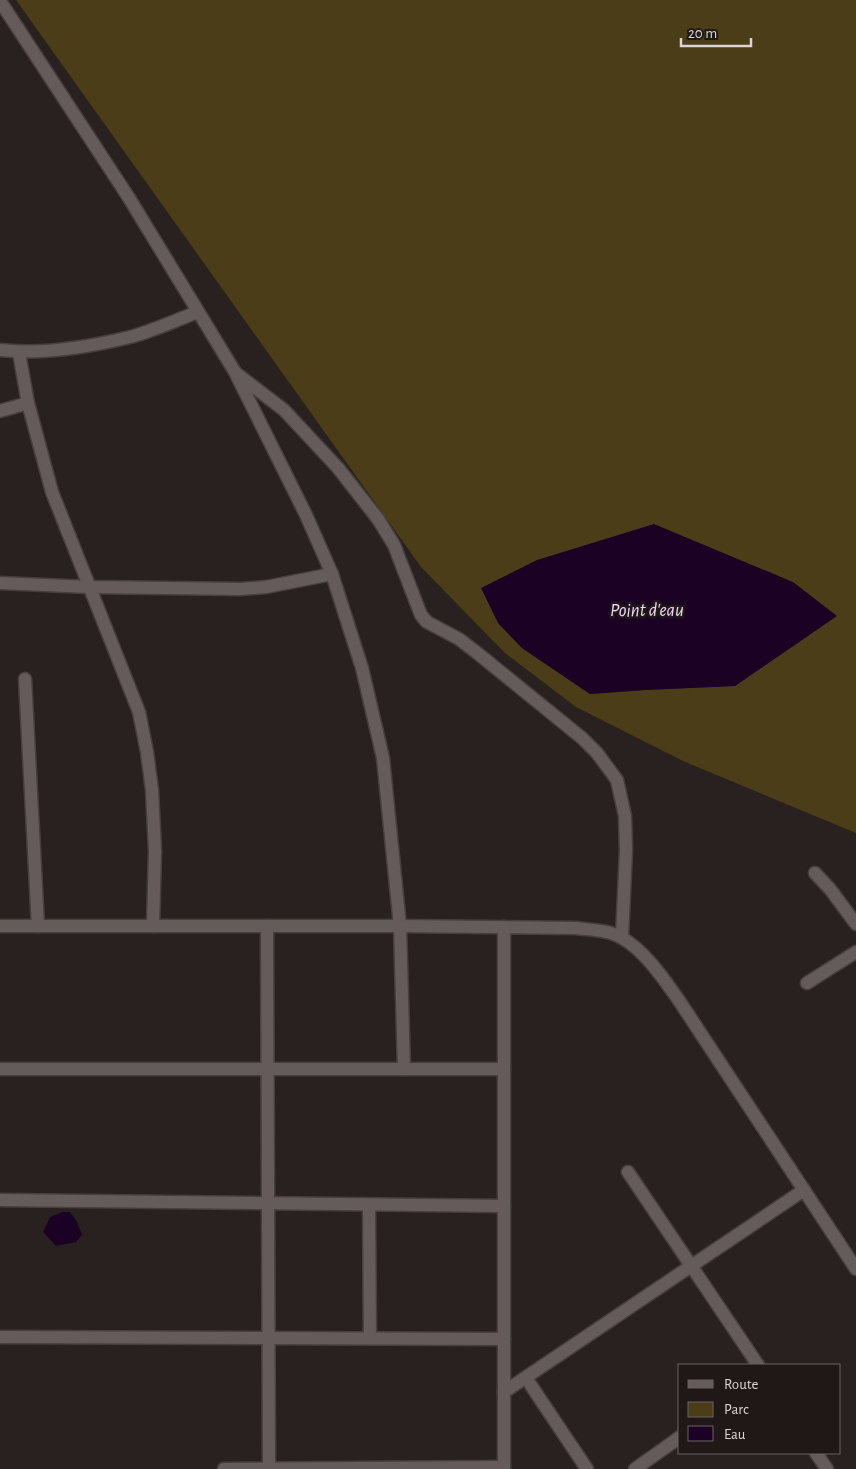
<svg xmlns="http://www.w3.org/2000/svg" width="856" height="1469" viewBox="0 0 856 1469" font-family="'Alegreya Sans',sans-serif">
  <rect width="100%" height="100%" fill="#292120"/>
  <path fill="#4b3d18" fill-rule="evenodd" d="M16,0H856V833L683,761L576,707L505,653L421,567ZM836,616L735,686L645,690L590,694L522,648L498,623Z"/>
  <g fill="#1b0224">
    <polygon points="654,524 793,582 837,616 735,686 645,690 590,694 522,648 498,623 481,588 537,560"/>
    <polygon points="63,1212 70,1212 77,1222 82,1235 76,1242 56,1246 43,1232 50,1217"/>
  </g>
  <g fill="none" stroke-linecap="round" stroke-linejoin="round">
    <g stroke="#463f3f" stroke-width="15">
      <g id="minor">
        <polyline points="0,1 129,198 235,372 306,515 332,574 362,668 383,758 400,926 404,1069"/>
        <path d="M0,350C42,355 89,347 130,337C153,331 176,320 198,312"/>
        <polyline points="19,353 28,403 52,492 139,712 147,752 152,790 155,851 153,926"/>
        <polyline points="237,374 284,410 338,468 378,519 394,545 421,615 427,622 459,639 476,652 582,738 597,753 617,780 625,816 626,850 622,937"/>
        <polyline points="0,411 28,403"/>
        <polyline points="0,583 89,587 241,589 266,587 332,574"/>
        <polyline points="25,679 38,926"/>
        <polyline points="815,873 830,889 856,924"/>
        <polyline points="267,926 269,1469"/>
        <polyline points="807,983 856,952"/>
        <polyline points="0,1069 504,1069"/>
        <polyline points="628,1172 758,1365"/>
        <polyline points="0,1200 504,1206"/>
        <polyline points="369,1205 370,1338"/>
        <polyline points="0,1337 504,1339"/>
        <polyline points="526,1378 587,1469"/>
        <polyline points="504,1392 804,1190"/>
        <polyline points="816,1453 827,1469"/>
        <polyline points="224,1469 504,1467"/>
        <polyline points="504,1469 504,927"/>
        <polyline points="635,1469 680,1437"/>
      </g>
    </g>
    <g stroke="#463f3f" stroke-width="15">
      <path id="tertiary" d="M0,926H400L576,928C591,930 609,930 622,938C644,950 663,978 678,999L856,1269"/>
    </g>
    <use href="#minor" stroke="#655b5a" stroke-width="12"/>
    <use href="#tertiary" stroke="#655b5a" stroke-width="12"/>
  </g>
  <g text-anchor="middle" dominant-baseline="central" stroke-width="5" stroke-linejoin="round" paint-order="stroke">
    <g font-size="19" font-style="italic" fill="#f3d6ff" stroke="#201817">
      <text x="647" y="610">Point d'eau</text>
    </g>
  </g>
  <rect x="678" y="1364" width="162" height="90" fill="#201817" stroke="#6a6363"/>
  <rect x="688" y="1380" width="25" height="8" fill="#655b5a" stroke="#6a6363"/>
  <text x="724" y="1389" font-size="15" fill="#dad4d4">Route</text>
  <rect x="688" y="1402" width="25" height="15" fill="#4b3d18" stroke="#6a6363"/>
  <text x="724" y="1414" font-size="15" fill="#dad4d4">Parc</text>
  <rect x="688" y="1426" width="25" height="15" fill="#1b0224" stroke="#6a6363"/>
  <text x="724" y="1439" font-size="15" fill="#dad4d4">Eau</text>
  <path d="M681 38v8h70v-8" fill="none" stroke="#dad4d4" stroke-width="2.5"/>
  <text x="688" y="38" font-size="15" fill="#dad4d4" stroke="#201817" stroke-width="4" paint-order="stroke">20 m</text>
</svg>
